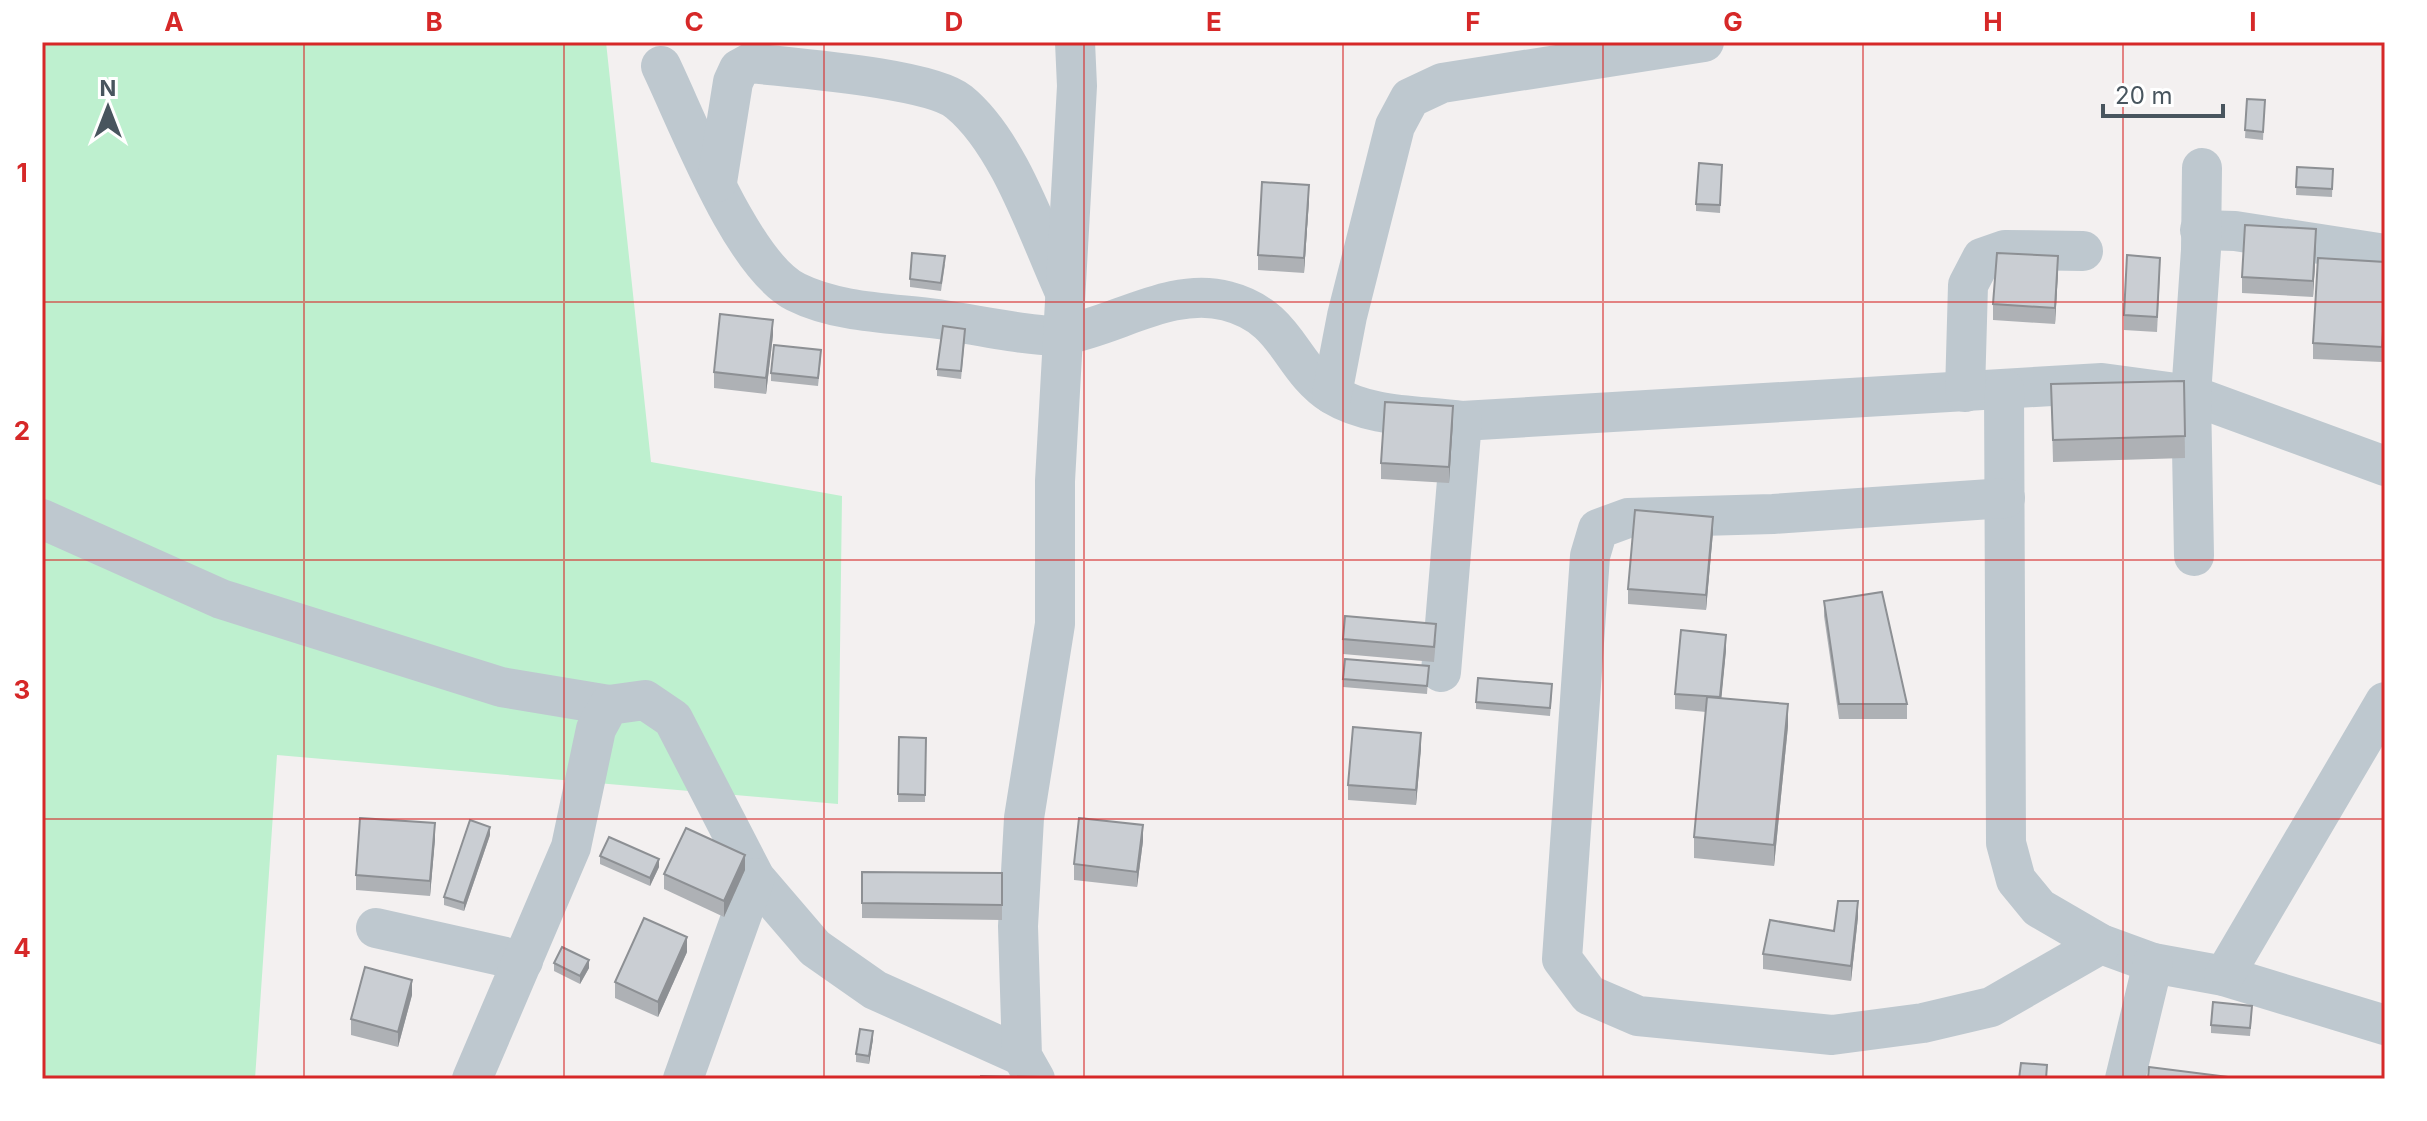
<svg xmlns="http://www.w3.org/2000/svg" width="2427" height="1121" viewBox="0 0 2427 1121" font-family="Inter,sans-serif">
  <rect width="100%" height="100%" fill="#f3f0f0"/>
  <polygon fill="#bef0cf" points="42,42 606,42 651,462 842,496 838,804 277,755 255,1079 42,1079"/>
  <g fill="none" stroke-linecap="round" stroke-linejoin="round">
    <g stroke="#bec8cf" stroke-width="40">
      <path d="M661,66C688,122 742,265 796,292C838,313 892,313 938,319C965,323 1042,339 1063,335C1116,326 1172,286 1227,301C1289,317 1289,367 1333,395C1371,418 1420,415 1462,421L2102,383L2191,395L2385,466"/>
      <path d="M717,182L733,82L739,69L750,63C793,68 930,78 959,102C1008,142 1037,230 1063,288"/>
      <polyline points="2200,230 2235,231 2385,254"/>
      <polyline points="2004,389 2006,843 2016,880 2039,908 2101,944 2153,963 2224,976 2385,1025"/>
      <polyline points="1965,392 1968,285 1982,258 2005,250 2083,251"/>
      <polyline points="1332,394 1347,316 1395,126 1410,98 1442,83 1704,42"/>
      <polyline points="2005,498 1773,514 1628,518 1598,529 1590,556 1562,959 1589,995 1638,1016 1832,1035 1923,1023 1991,1007 2101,944"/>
      <polyline points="42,519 221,599 501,687 609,705"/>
      <polyline points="2194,556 2191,395 2201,250 2202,168"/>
      <polyline points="1441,672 1462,421"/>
      <polyline points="376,928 523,961"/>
      <polyline points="2224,976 2385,702"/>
      <polyline points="472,1079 571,847 596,729 609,705 645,700 673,719 755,878 815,948 875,990 1022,1056"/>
      <polyline points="683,1079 755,878"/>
      <polyline points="1035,1079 1022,1056 1018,926 1024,818 1055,624 1055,481 1077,86 1075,42"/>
      <polyline points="2125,1079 2153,963"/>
    </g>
  </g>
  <g fill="#aeb1b5">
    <polygon points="2247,99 2265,100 2263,140 2245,138"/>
    <polygon points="1722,165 1720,213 1696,211 1696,204"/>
    <polygon points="2297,167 2333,169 2332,197 2296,195"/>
    <polygon points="1309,200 1304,273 1258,270 1258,255"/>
    <polygon points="2316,244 2313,297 2242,293 2242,277"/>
    <polygon points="2385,262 2385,316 2382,362 2313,359 2313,343"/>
    <polygon points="945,264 941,291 910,287 910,279"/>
    <polygon points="2058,271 2055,324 1993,320 1993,304"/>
    <polygon points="2160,273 2157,332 2124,330 2124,315"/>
    <polygon points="773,335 766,394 714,388 714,372"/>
    <polygon points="965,337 961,379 937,376 937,369"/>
    <polygon points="821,358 818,386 771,381 771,373"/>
    <polygon points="2184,381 2185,458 2053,462 2051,384"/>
    <polygon points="1453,421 1449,483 1381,479 1381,463"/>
    <polygon points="1713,532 1706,610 1628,604 1628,589"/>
    <polygon points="1824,601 1907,704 1907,719 1839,719 1824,616"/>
    <polygon points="1343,639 1436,640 1434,662 1343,654"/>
    <polygon points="1726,650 1721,698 1788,726 1774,866 1694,858 1694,837 1706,712 1675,709 1675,694"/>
    <polygon points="1429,666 1427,694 1343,687 1343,679"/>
    <polygon points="1552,692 1550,716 1476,709 1476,702"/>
    <polygon points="899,737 926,738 925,802 898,802"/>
    <polygon points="1421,748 1416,805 1348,800 1348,785"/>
    <polygon points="490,835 464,911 444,905 444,897"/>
    <polygon points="435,839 430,896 356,890 356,875"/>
    <polygon points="1143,841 1137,887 1074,880 1074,864"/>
    <polygon points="600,856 659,867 650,886 600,864"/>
    <polygon points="745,870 724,917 664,889 664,874"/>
    <polygon points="862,872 1002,873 1002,920 862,918"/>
    <polygon points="1858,917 1851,981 1763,969 1763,954 1834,931"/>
    <polygon points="687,952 658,1017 615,998 615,982"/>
    <polygon points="554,963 589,968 580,984 554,971"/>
    <polygon points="412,995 398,1047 351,1035 351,1019"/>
    <polygon points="2252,1014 2250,1036 2211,1033 2211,1025"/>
    <polygon points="873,1039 869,1064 856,1062 856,1054"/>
  </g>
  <g fill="#8d9094">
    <polygon points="1309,185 1309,200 1304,273 1304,258"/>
    <polygon points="2316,229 2316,244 2313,297 2313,281"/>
    <polygon points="2058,256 2058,271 2055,324 2055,308"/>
    <polygon points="773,320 773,335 766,394 766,378"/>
    <polygon points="1453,406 1453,421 1449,483 1449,467"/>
    <polygon points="1713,517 1713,532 1706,610 1706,595"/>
    <polygon points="1726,635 1726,650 1720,713 1720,697"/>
    <polygon points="1788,704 1788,726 1774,866 1774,845"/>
    <polygon points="1421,733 1421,748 1416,805 1416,790"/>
    <polygon points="435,823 435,839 430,896 430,881"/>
    <polygon points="1143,825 1143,841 1137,887 1137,872"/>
    <polygon points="490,827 490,835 464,911 464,903"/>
    <polygon points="745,855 745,870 724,917 724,901"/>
    <polygon points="659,859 659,867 650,886 650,878"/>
    <polygon points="1858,901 1858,917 1851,981 1851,966"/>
    <polygon points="687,937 687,952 658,1017 658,1002"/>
    <polygon points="589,960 589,968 580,984 580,976"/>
    <polygon points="412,980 412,995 398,1047 398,1032"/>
    <polygon points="873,1031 873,1039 869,1064 869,1056"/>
  </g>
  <g fill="#caced3" stroke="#8d9094" stroke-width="2">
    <polygon points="2247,99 2265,100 2263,132 2245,130"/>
    <polygon points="1699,163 1722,165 1720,205 1696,204"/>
    <polygon points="2297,167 2333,169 2332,189 2296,187"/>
    <polygon points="1262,182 1309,185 1304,258 1258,255"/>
    <polygon points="2245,225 2316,229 2313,281 2242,277"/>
    <polygon points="912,253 945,256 941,283 910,279"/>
    <polygon points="1997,253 2058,256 2055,308 1993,304"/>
    <polygon points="2127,255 2160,258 2157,317 2124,315"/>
    <polygon points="2318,258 2385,262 2385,301 2382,347 2313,343"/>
    <polygon points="720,314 773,320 766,378 714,372"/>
    <polygon points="943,326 965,329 961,371 937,369"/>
    <polygon points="774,345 821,350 818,378 771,373"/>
    <polygon points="2184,381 2185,436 2053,440 2051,384"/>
    <polygon points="1385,402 1453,406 1449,467 1381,463"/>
    <polygon points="1635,510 1713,517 1706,595 1628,589"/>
    <polygon points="1882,592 1907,704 1839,704 1824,601"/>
    <polygon points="1345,616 1436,624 1434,647 1343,639"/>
    <polygon points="1681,630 1726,635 1720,697 1675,694"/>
    <polygon points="1345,659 1429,666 1427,686 1343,679"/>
    <polygon points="1478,678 1552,684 1550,708 1476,702"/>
    <polygon points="1707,697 1788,704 1774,845 1694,837"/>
    <polygon points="1353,727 1421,733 1416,790 1348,785"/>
    <polygon points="899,737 926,738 925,795 898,794"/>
    <polygon points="360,818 435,823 430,881 356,875"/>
    <polygon points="1079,818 1143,825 1137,872 1074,864"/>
    <polygon points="470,820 490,827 464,903 444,897"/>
    <polygon points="686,828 745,855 724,901 664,874"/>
    <polygon points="609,837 659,859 650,878 600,856"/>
    <polygon points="862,872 1002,873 1002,905 862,903"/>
    <polygon points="1838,901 1858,901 1851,966 1763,954 1770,920 1834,931"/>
    <polygon points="644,918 687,937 658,1002 615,982"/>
    <polygon points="562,947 589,960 580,976 554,963"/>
    <polygon points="365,967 412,980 398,1032 351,1019"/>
    <polygon points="2213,1002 2252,1006 2250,1028 2211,1025"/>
    <polygon points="860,1029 873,1031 869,1056 856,1054"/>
    <polygon points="2021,1063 2047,1065 2046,1079 2019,1079"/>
    <polygon points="2149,1067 2244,1079 2148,1079"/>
    <polygon points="981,1076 1039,1077 1039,1079 981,1079"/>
  </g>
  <path fill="none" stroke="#d62828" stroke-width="2" stroke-opacity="0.55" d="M304,42V1079M564,42V1079M824,42V1079M1084,42V1079M1343,42V1079M1603,42V1079M1863,42V1079M2123,42V1079M42,302H2385M42,560H2385M42,819H2385"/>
  <rect width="2427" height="1121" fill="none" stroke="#ffffff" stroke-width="88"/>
  <g transform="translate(108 108)" stroke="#ffffff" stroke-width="6" paint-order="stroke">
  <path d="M0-6L14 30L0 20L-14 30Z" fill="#48555e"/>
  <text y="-12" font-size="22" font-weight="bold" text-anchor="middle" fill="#48555e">N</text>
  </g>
  <path d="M2103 104v12h120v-12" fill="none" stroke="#48555e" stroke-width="4"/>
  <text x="2115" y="104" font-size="24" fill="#48555e" stroke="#ffffff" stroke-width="6" paint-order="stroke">20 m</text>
  <rect x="44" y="44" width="2339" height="1033" fill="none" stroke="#d62828" stroke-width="3"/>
  <g font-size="26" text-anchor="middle" font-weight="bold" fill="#d62828">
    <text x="174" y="31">A</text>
    <text x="434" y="31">B</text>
    <text x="694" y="31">C</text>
    <text x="954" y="31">D</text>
    <text x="1214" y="31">E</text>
    <text x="1473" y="31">F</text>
    <text x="1733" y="31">G</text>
    <text x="1993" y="31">H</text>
    <text x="2253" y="31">I</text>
    <text x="22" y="182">1</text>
    <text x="22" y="440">2</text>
    <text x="22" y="699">3</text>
    <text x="22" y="957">4</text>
  </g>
</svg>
